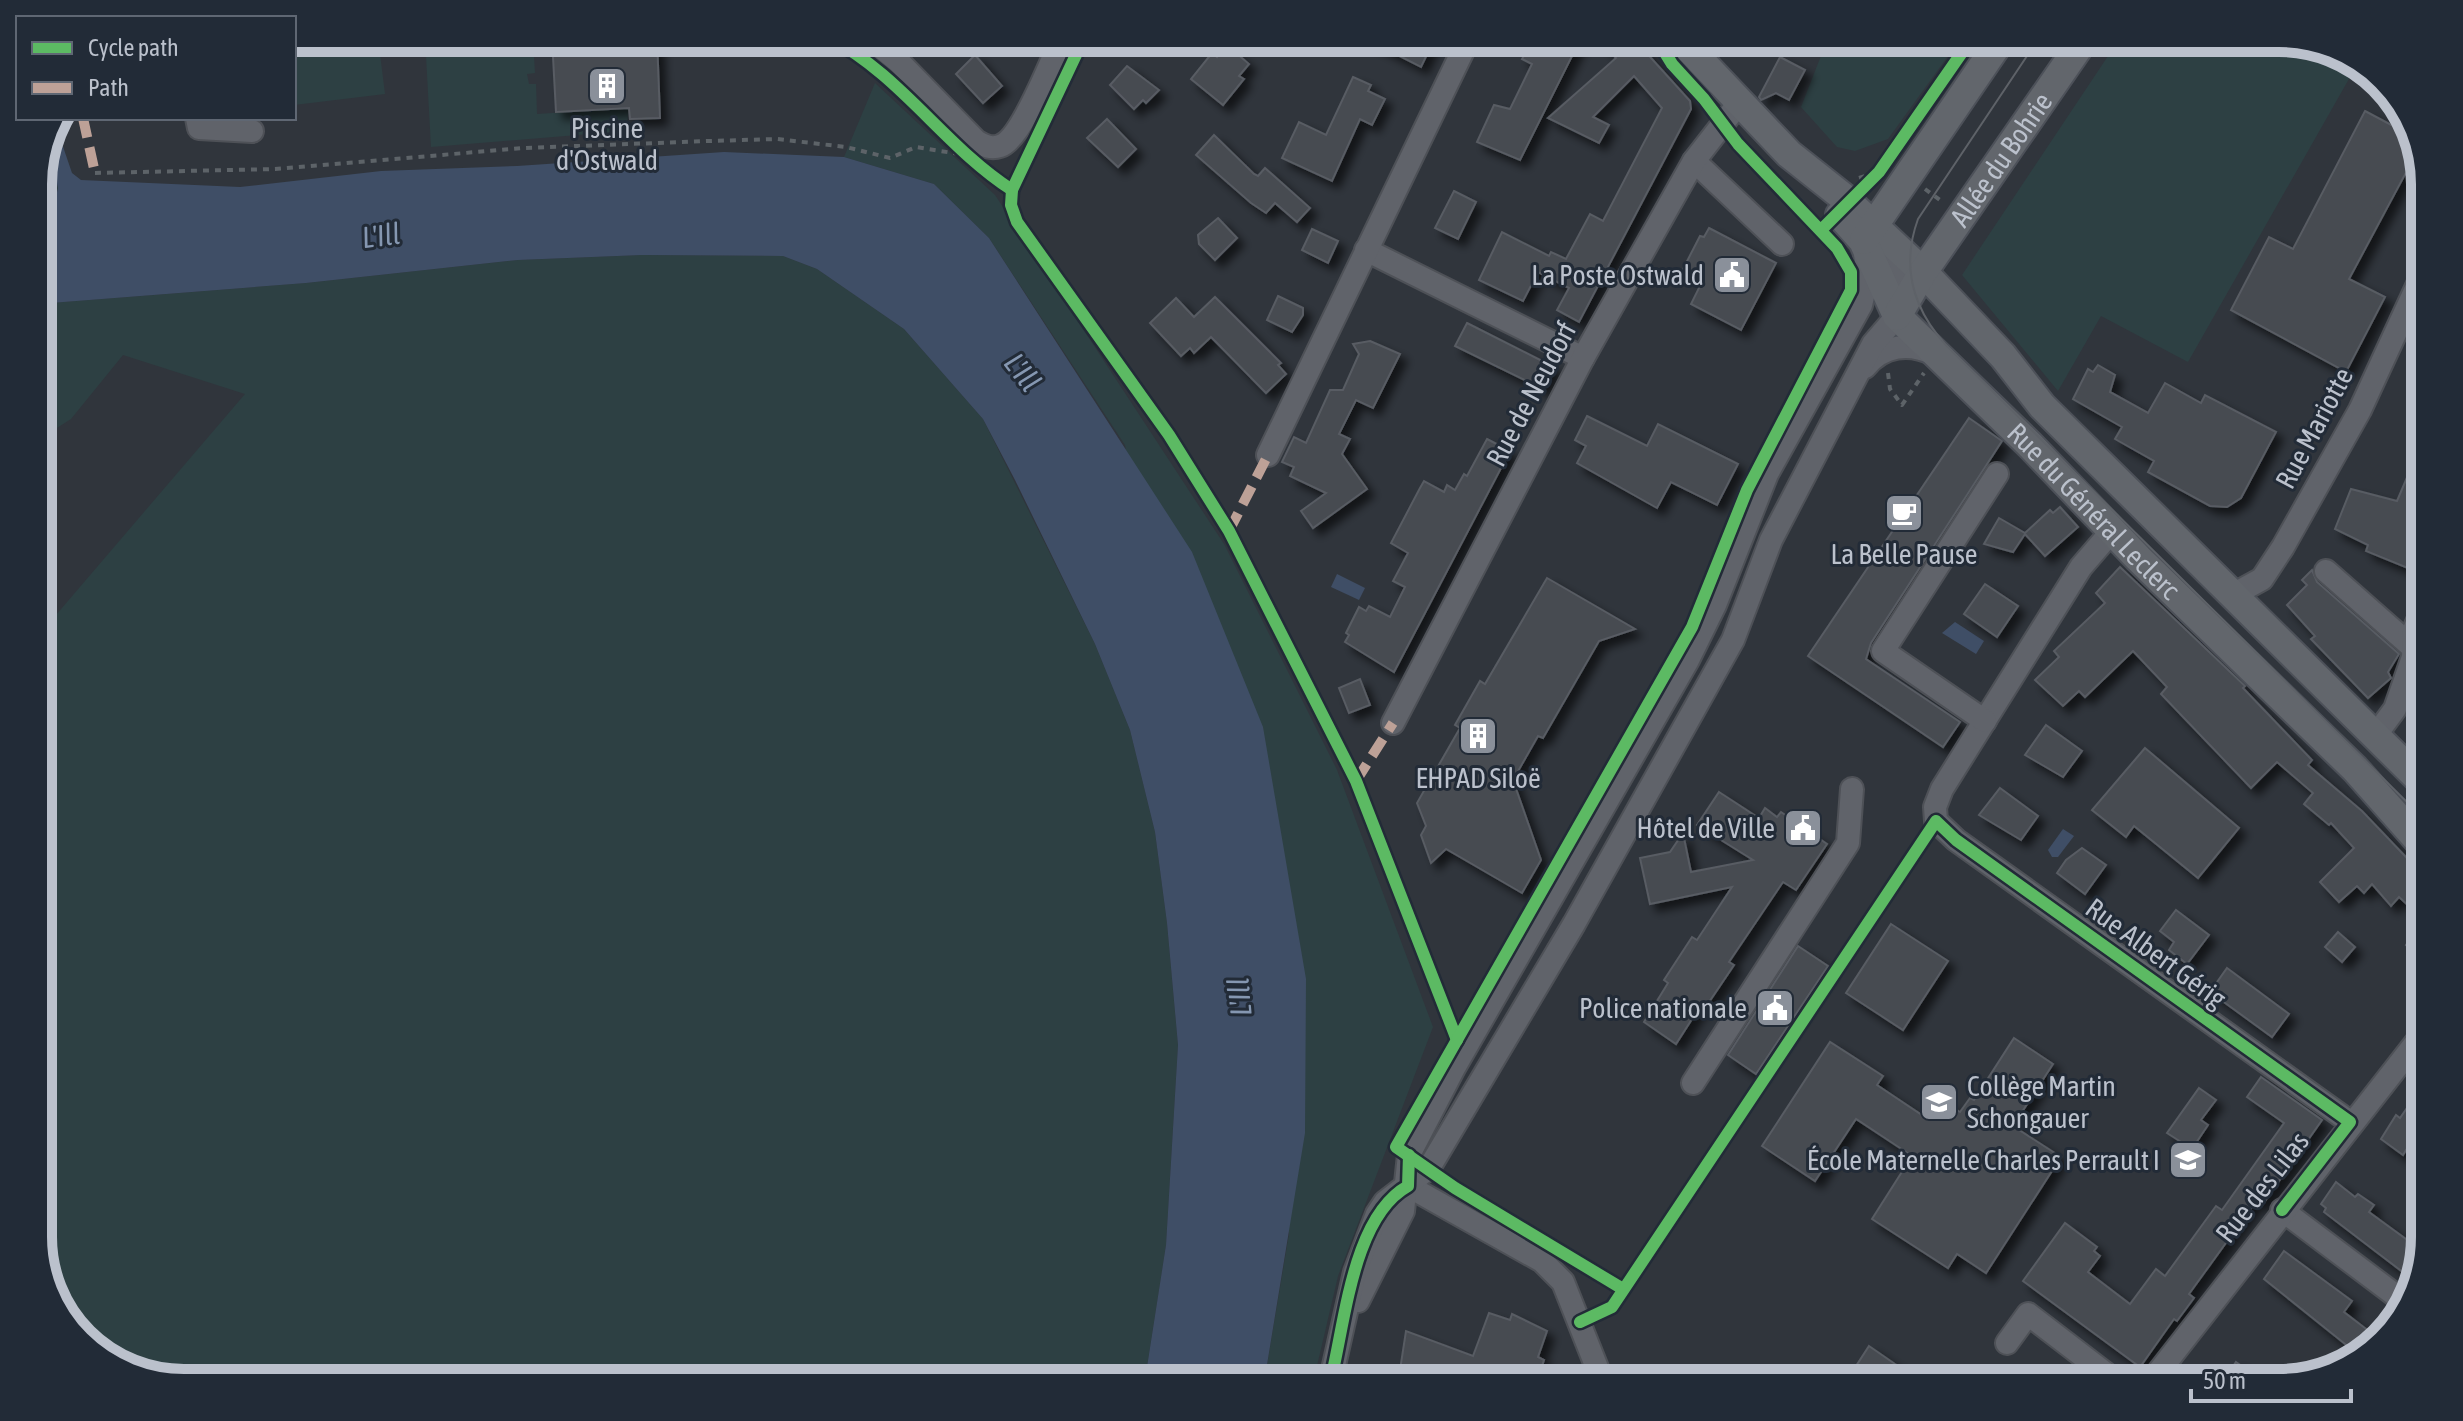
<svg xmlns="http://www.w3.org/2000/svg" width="2463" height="1421" viewBox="0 0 2463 1421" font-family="'Asap Condensed',sans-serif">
  <defs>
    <filter id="shadow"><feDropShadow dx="7" dy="7" stdDeviation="4" flood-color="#0009"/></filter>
  </defs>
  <rect width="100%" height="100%" fill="#30353c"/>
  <g fill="#2d4043">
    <polygon points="294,38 378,38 385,94 294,105"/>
    <polygon points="425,38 533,38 535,73 527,74 529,84 536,84 537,114 629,108 626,131 431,147"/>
    <polygon points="1828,38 1961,38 1888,139 1855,151 1837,147 1801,107"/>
    <polygon points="2120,38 2279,38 2352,57 2358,63 2188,362 2101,316 2058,391 1962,275"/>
    <polygon points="875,83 995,195 1224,544 1337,770 1433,1027 1338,1276 1313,1383 1264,1383 1289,1234 1125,445 989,238 934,184 844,157"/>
    <polygon points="49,152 58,188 55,200 38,203 38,175"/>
    <polygon points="642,255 783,256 817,269 904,329 983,419 1095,644 1130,730 1155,832 1167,923 1178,1045 1166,1245 1147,1367 1142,1383 184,1383 111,1364 62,1318 38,1246 38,636 245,394 123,355 71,419 38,440 38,304 306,283 518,260"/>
  </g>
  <g fill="#3f4e66">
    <polygon points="58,132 72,173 81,180 240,187 381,171 517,166 724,152 844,157 934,184 989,238 1192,552 1263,727 1306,979 1305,1133 1264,1383 1142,1383 1147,1367 1166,1245 1178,1045 1167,923 1155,832 1130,730 1095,644 1015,480 983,419 904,329 817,269 783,256 642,255 518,260 306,283 38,304 38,203 55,200 58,188 49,152"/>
    <polygon points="1337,574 1365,588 1359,600 1331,587"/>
    <polygon points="1955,622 1984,641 1976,654 1942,633"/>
    <polygon points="2063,829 2074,836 2058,857 2052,857 2048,850"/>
  </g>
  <g fill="#474b51" stroke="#585c63" stroke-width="2" filter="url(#shadow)">
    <polygon points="552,38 657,38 660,118 630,119 629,108 556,112"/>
    <polygon points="1364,38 1435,38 1421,67"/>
    <polygon points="1528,38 1581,38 1520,160 1477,142 1494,105 1510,109 1532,64 1522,59 1526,52 1522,50"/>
    <polygon points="1598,38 1633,38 1690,101 1691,109 1579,322 1557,310 1569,288 1538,272 1523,301 1479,280 1502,232 1549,256 1551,252 1566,259 1590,214 1603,221 1662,108 1634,76 1593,117 1609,125 1599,143 1548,118 1616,58"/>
    <polygon points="1227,45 1249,64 1239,76 1244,79 1223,105 1191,79 1212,53 1217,57"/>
    <polygon points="975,55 1002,86 983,103 956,74"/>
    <polygon points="1780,57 1805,70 1789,100 1776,93 1761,100 1759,97"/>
    <polygon points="1127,66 1159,90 1146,103 1143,100 1134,109 1110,85"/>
    <polygon points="1353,77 1371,85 1368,91 1385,99 1372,125 1360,119 1332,181 1282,158 1299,122 1326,135"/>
    <polygon points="2365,111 2412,136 2417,152 2349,279 2385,297 2346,372 2231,310 2269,237 2293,249"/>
    <polygon points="1107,119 1136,149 1118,167 1087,138"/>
    <polygon points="1214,135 1254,174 1258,176 1265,168 1310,208 1297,222 1275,203 1266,213 1251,203 1196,155"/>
    <polygon points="1454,191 1476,202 1458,239 1435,228"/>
    <polygon points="1218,218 1237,238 1215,260 1199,244 1198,235"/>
    <polygon points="1709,228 1776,263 1741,330 1691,304 1703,280 1683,269 1700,236 1704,237"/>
    <polygon points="1312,229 1338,241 1328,263 1302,250"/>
    <polygon points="1278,296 1303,308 1303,315 1292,332 1267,320"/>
    <polygon points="1215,297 1281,363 1278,365 1286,374 1266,393 1211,337 1194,353 1190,348 1181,356 1150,323 1176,298 1194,317"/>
    <polygon points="1467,323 1554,367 1543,389 1455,346"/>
    <polygon points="1370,341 1400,354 1373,408 1356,400 1339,434 1350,439 1342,454 1367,489 1313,528 1301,511 1326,493 1290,476 1294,467 1282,462 1294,437 1306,443 1330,390 1343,390 1359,354 1353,344"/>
    <polygon points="2098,365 2115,375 2110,392 2148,413 2165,383 2201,403 2205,395 2276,432 2241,498 2227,507 2210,506 2148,472 2154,461 2115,439 2122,427 2073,399 2088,369 2093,372"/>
    <polygon points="1587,416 1647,446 1658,424 1738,464 1717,505 1671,482 1657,508 1577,463 1586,446 1575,440"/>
    <polygon points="1969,418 2002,441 1871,643 1866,659 1960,722 1943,747 1808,656"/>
    <polygon points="1487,439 1510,451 1394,672 1345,642 1349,635 1346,633 1359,607 1366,611 1369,606 1390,617 1405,587 1393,581 1408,553 1391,543 1420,488 1424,481 1444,492 1447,485 1455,490 1464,474 1467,476"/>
    <polygon points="2411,468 2425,473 2425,575 2366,551 2368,545 2335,529 2351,489 2397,501"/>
    <polygon points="2060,507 2078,527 2045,556 2025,534 2013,552 1984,544 1999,518 2025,533 2050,510 2053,513"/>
    <polygon points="2120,567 2245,686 2243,688 2312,760 2308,765 2362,811 2425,877 2425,962 2406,945 2424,920 2399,897 2391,906 2372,884 2364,893 2357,886 2339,902 2320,882 2354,848 2331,823 2329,825 2304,804 2313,793 2277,762 2251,788 2161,694 2167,687 2133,651 2085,697 2079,691 2063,706 2035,680 2059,657 2054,651 2105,603 2096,593"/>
    <polygon points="2312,570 2317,582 2399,654 2388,672 2391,678 2368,698 2311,639 2315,636 2287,605 2307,585 2302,580"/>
    <polygon points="1547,578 1635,629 1599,641 1543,738 1538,736 1513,780 1541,860 1522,893 1446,849 1431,863 1421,835 1426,826 1417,803 1460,728 1455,725 1480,681 1485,684"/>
    <polygon points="1985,584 2018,606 1997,637 1964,614"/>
    <polygon points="1360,679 1370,705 1349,713 1339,688"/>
    <polygon points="2046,725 2082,751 2063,777 2025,755"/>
    <polygon points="2145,748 2239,828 2198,878 2134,826 2126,837 2092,810"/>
    <polygon points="2000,788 2038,816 2021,840 1979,815"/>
    <polygon points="1719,792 1759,818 1765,808 1777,817 1781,812 1827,844 1796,890 1783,882 1729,962 1734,965 1705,1008 1701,1005 1676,1044 1644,1022 1668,983 1664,980 1692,937 1697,940 1732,887 1650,904 1640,858 1670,852 1683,833 1691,872 1753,860 1697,825"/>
    <polygon points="2082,848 2106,865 2085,894 2057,873 2066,860"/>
    <polygon points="2176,910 2209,935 2187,964 2169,950 2174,942 2160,931"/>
    <polygon points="1891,924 1948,961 1903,1030 1846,993"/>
    <polygon points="2338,932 2355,947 2342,962 2325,947"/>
    <polygon points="1798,946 1828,966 1756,1074 1728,1055"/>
    <polygon points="2227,968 2289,1014 2272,1037 2210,992"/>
    <polygon points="2014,1038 2053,1064 2013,1126 2061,1157 1986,1273 1957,1254 1948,1268 1872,1219 1912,1156 1856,1119 1815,1181 1762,1146 1830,1042 1883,1076 1877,1085 1928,1119 1941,1100 1960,1112 1970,1098 1974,1100"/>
    <polygon points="2261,1077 2322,1120 2263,1204 2257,1200 2189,1294 2194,1298 2177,1321 2174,1319 2140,1367 2023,1281 2065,1223 2097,1247 2094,1251 2100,1256 2088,1272 2130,1304 2156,1269 2165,1276 2216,1206 2222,1210 2284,1123 2247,1097"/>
    <polygon points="2199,1088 2216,1100 2201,1120 2208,1125 2192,1149 2167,1133"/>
    <polygon points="2407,1108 2424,1121 2403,1155 2381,1139 2396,1115 2400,1118"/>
    <polygon points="2336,1182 2355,1197 2358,1194 2374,1205 2369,1212 2421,1250 2404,1273 2324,1212 2326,1208 2321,1204"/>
    <polygon points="2284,1251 2352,1301 2344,1312 2378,1338 2360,1356 2264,1279"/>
    <polygon points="1489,1313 1510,1320 1512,1314 1547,1331 1538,1357 1544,1360 1538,1378 1531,1376 1529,1383 1398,1383 1406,1331 1473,1356"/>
    <polygon points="1869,1346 1895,1364 1925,1383 1845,1383"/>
    <polygon points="2236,1362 2266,1383 2222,1383"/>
  </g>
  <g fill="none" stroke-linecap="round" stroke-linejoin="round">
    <g stroke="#4e5157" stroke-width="26">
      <g id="minor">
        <path d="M870,38L899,62L976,141C984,146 991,149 1000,146C1022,139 1051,61 1062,38"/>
        <polyline points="197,118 199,128 252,131"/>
        <polyline points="1694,161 1782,244"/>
        <polyline points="1888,239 1897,275 1893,311"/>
        <polyline points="1366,250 1583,358"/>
        <path d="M1865,367C1883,345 1909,342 1934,354"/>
        <polyline points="1268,455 1469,38"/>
        <polyline points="2112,531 2081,567 1942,789 1935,807 1936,821 1956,840 2350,1122"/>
        <polyline points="2326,571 2411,646"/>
        <polyline points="2231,596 2262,579 2283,547 2360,410 2425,269"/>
        <polyline points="1985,721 1883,651 1997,474"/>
        <polyline points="1393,723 1583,358 1694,161 1739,103"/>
        <polyline points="2375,736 2395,709 2413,657 2414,630 2425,604"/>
        <polyline points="1693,1083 1848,843 1852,789"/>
        <polyline points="1408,1186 1542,1261 1563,1282 1603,1383"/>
        <polyline points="2282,1210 2407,1304"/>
        <polyline points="1358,1301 1403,1211 1409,1155 1454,1068 1688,660 1715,605 1767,474 1861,305 1868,276 1865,254"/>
        <polyline points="2007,1343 2028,1314 2118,1383"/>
        <polyline points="1330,1383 1355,1272 1377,1214 1385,1202 1429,1168 1574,924 1733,640 1771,540 1873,344 1897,316"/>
        <polyline points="2150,1383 2425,1031"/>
      </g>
    </g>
    <g stroke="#4d5159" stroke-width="32">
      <g id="major">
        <polyline points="1679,38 1789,154 1842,196 1923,272 2003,356 2042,406 2425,785"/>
        <path id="s1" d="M1840,215L1863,241L1897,316L2030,445L2138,558L2355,769L2425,848"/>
        <polyline points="1864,240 2002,38"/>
        <path id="s2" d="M1897,316L1923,272L2085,38"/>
      </g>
    </g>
    <g stroke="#5d6368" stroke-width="4" stroke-dasharray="6 6" stroke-linecap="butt">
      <polyline points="702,38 745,56 746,52 734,38"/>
      <polyline points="95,173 275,169 524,148 709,141 777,139 846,147 890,158 916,147 959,154"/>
      <polyline points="1859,178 1881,171"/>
      <polyline points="1925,189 1944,203"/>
      <polyline points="1888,373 1890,389 1902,405 1924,373"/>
    </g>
    <use href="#minor" stroke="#60636a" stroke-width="22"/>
    <use href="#major" stroke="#62666c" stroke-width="28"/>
    <path stroke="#5e6268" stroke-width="2" d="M2039,38L1918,219C1901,266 1912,307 1945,344L2425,820"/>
    <g stroke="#bda197" stroke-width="10" stroke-dasharray="20 10" stroke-linecap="butt">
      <polyline points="83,118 95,173"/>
      <polyline points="1229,531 1268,455"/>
      <polyline points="1356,781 1393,723"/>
    </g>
    <g stroke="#222b37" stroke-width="17">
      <g id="cycleway">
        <path d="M829,38C900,74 945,147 1012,190"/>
        <polyline points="1084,38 1012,190 1011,205 1017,222 1169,435 1229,531 1356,781 1457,1040"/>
        <polyline points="1821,230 1879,172 1972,38"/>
        <polyline points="1623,1289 1455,1188 1396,1147 1692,627 1747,490 1851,290 1851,272 1837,248 1738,144 1704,99 1672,64 1656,38"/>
        <polyline points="1580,1322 1612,1307 1936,821 1956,840 2350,1122 2282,1210"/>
        <path d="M1330,1383C1345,1325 1352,1217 1408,1186L1409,1155"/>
      </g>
    </g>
    <use href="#cycleway" stroke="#5cba63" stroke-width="12"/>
  </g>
  <defs>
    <g id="building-square" transform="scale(2)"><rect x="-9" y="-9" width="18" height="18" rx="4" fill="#8a909a" stroke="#222b37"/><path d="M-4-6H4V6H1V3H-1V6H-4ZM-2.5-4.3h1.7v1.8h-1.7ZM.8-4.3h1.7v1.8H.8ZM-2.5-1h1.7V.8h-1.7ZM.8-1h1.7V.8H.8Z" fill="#fff"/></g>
    <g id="civic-square" transform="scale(2)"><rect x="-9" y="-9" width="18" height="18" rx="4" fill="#8a909a" stroke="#222b37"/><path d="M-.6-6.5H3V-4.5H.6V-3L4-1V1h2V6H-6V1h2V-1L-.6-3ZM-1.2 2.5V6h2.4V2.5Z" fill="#fff"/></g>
    <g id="cafe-square" transform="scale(2)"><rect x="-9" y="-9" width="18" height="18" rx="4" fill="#8a909a" stroke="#222b37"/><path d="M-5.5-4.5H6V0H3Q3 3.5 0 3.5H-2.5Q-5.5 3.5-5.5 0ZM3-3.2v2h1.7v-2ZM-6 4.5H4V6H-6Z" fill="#fff"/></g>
    <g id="school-square" transform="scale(2)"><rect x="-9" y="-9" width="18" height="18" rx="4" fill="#8a909a" stroke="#222b37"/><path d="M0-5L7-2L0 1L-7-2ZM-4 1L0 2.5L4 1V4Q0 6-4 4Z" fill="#fff"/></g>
  </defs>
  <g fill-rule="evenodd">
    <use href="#building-square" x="607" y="86"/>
    <use href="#civic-square" x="1732" y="275"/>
    <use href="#cafe-square" x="1904" y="513"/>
    <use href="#building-square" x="1478" y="736"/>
    <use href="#civic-square" x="1803" y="828"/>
    <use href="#civic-square" x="1775" y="1008"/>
    <use href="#school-square" x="1939" y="1102"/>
    <use href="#school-square" x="2188" y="1160"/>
  </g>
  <g text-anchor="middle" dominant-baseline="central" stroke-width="6" stroke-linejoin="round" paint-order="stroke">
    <g font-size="28" fill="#bbc1cc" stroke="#222b37" text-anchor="end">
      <text x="607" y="128" text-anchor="middle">Piscine<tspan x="607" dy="32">d'Ostwald</tspan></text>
      <text x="1704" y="275">La Poste Ostwald</text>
      <text x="1904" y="554" text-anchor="middle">La Belle Pause</text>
      <text x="1478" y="778" text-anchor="middle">EHPAD Siloë</text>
      <text x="1775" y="828">Hôtel de Ville</text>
      <text x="1747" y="1008">Police nationale</text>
      <text x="1967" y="1086" text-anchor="start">Collège Martin<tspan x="1967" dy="32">Schongauer</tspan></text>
      <text x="2160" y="1160">École Maternelle Charles Perrault I</text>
    </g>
    <g font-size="28" fill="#bbc1cc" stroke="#222b37">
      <text stroke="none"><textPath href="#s2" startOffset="188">Allée du Bohrie</textPath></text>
      <text transform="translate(1531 394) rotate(-62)">Rue de Neudorf</text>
      <text transform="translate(2314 428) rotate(-62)">Rue Mariotte</text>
      <text stroke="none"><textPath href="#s1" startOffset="394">Rue du Général Leclerc</textPath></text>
      <text transform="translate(2156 953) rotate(36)">Rue Albert Gérig</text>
      <text transform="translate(2262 1187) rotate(-52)">Rue des Lilas</text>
    </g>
    <g font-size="30" font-style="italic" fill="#8597b1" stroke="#222b37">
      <text transform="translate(381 235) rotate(-7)">L'Ill</text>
      <text transform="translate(1023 372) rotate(52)">L'Ill</text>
      <text transform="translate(1239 997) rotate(-95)">L'Ill</text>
    </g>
  </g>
  <path d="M0 0H2463V1421H0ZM184 52H2279A132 132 0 0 1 2411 184V1237A132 132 0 0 1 2279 1369H184A132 132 0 0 1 52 1237V184A132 132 0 0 1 184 52Z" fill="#222b37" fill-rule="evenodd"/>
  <path fill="none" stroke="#bbc1cc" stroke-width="10" d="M184 52H2279A132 132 0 0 1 2411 184V1237A132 132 0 0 1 2279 1369H184A132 132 0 0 1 52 1237V184A132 132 0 0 1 184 52Z"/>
  <rect x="16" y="16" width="280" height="104" fill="#222b37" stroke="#5f6773" stroke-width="2"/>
  <rect x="32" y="42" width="40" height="12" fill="#5cba63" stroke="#5f6773" stroke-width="2"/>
  <text x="88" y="56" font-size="24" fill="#bbc1cc">Cycle path</text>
  <rect x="32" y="82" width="40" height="12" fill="#bda197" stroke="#5f6773" stroke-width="2"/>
  <text x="88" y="96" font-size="24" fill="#bbc1cc">Path</text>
  <path d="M2191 1389v12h160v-12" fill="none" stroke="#bbc1cc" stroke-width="4"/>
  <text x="2203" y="1389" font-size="24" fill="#bbc1cc" stroke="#222b37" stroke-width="6" paint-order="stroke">50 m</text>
</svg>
